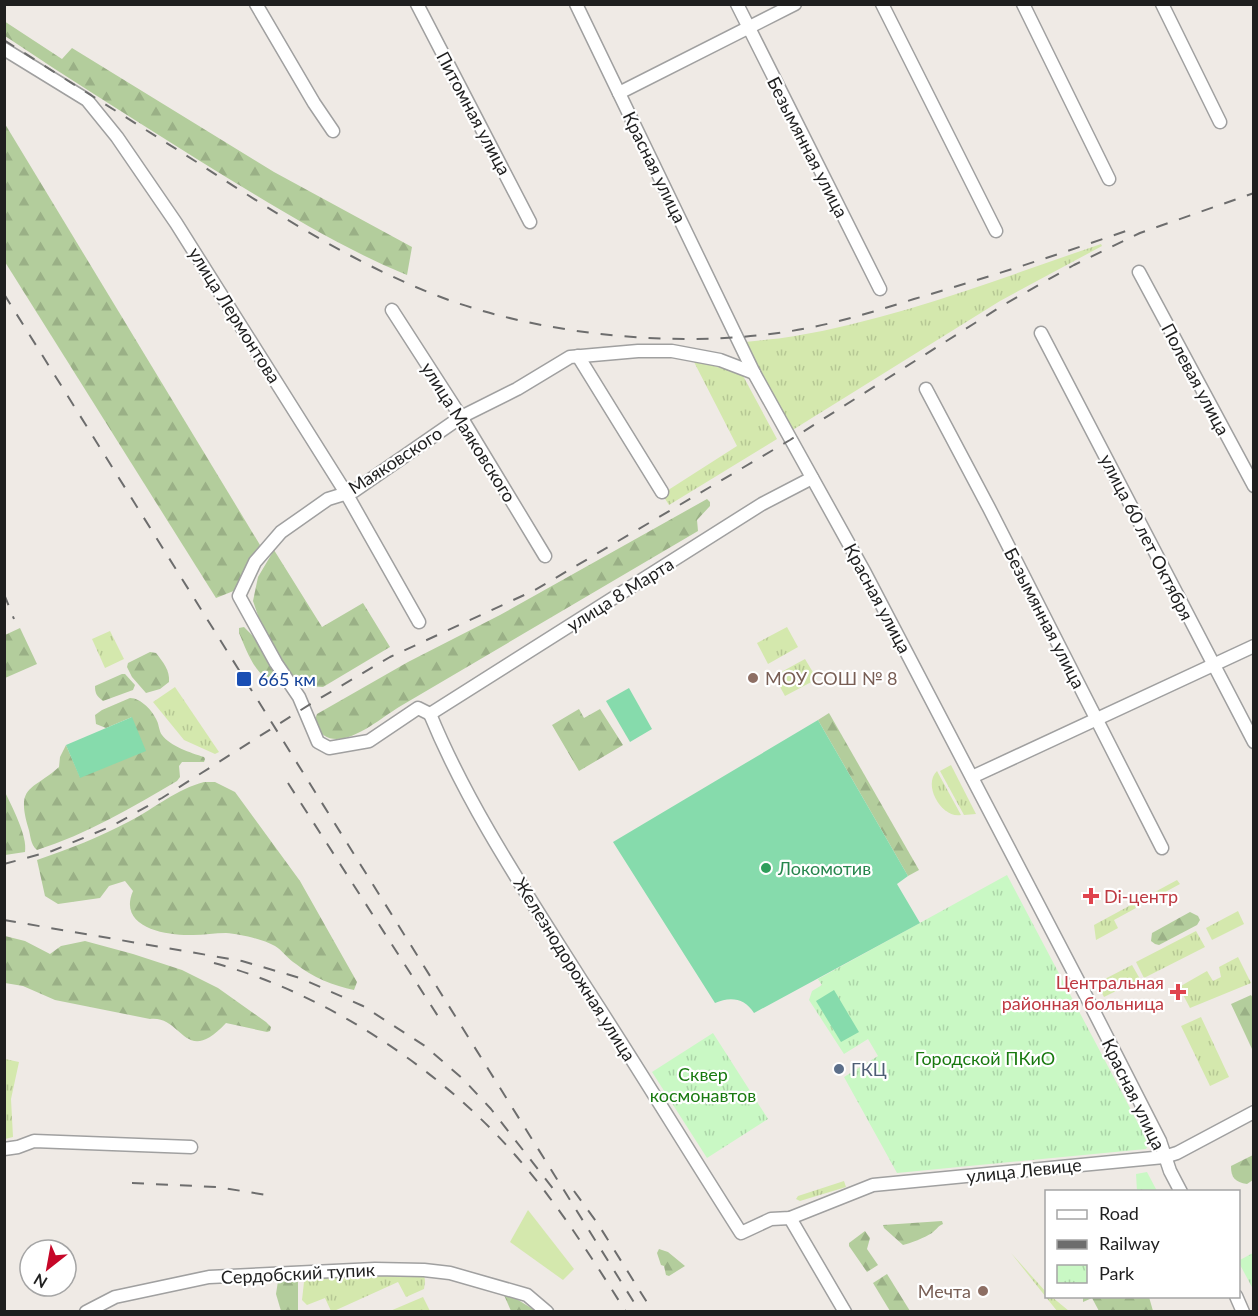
<svg xmlns="http://www.w3.org/2000/svg" width="1258" height="1316" viewBox="0 0 1258 1316" font-family="Lato,sans-serif">
  <defs>
    <pattern id="grass-tufts" width="24" height="20" patternUnits="userSpaceOnUse" patternTransform="scale(1.5)"><rect width="24" height="20" fill="#d4e8ad"/><path d="M3 7l-1-3M5 7V3M7 7l1-3M15 17l-1-3M17 17v-4M19 17l1-3" fill="none" stroke="#b6c794"/></pattern>
    <pattern id="forest-firs" width="22" height="20" patternUnits="userSpaceOnUse" patternTransform="scale(1.5)"><rect width="22" height="20" fill="#b3cd9c"/><path d="M5 1l3.5 6h-7zM16 11l3.5 6h-7z" fill="#9ab086"/></pattern>
    <pattern id="park-tufts" width="24" height="20" patternUnits="userSpaceOnUse" patternTransform="scale(1.5)"><rect width="24" height="20" fill="#c9f8c4"/><path d="M3 7l-1-3M5 7V3M7 7l1-3M15 17l-1-3M17 17v-4M19 17l1-3" fill="none" stroke="#acd4a8"/></pattern>
  </defs>
  <rect width="100%" height="100%" fill="#efeae5"/>
  <g fill="url(#grass-tufts)">
    <path d="M1101,244L1102,246L1000,301L791,431L745,342C762,340 779,339 795,336C900,318 1001,278 1101,244Z"/>
    <polygon points="693,360 742,374 777,439 669,505 662,494 737,446"/>
    <polygon points="787,627 798,647 768,664 757,643"/>
    <polygon points="110,631 124,659 105,668 92,639"/>
    <polygon points="805,659 817,679 785,696 774,676"/>
    <polygon points="175,687 219,752 215,754 184,740 153,702"/>
    <polygon points="951,765 976,814 964,815 940,771"/>
    <path d="M937,771L961,815C942,819 922,785 937,771Z"/>
    <polygon points="1177,880 1180,884 1114,920 1118,928 1096,940 1094,925"/>
    <polygon points="1238,911 1244,924 1212,940 1206,928"/>
    <polygon points="1196,931 1205,947 1144,978 1136,962"/>
    <polygon points="1238,957 1251,983 1190,1008 1179,987 1207,971 1213,981 1221,977 1219,967"/>
    <polygon points="1132,965 1140,979 1104,997 1097,983"/>
    <polygon points="1201,1017 1229,1077 1210,1086 1181,1026"/>
    <polygon points="5,1059 19,1062 11,1099 13,1137 5,1139"/>
    <polygon points="844,1181 846,1187 800,1201 796,1199 798,1196"/>
    <polygon points="1011,1253 1046,1292 1046,1296 1052,1297 1069,1311 1057,1311"/>
    <polygon points="397,1273 424,1274 425,1281 424,1289 406,1297 398,1282 334,1311 331,1311 325,1298 307,1305 302,1300 304,1282 307,1278"/>
    <polygon points="423,1297 430,1311 390,1311"/>
  </g>
  <g fill="url(#forest-firs)">
    <path d="M4,21L62,59L72,48L274,172L412,247L407,275C334,245 267,202 200,161C135,120 69,79 5,36Z"/>
    <polygon points="5,124 260,545 236,590 216,598 5,262"/>
    <path d="M707,499L710,502V506L697,520L698,531L399,707C376,721 331,762 314,722L317,714L408,662L500,615Z"/>
    <polygon points="274,550 322,627 363,603 390,647 323,687 306,686 295,683 263,630 253,601 258,577"/>
    <path d="M244,627L263,646L284,683C257,684 248,653 239,633V628Z"/>
    <polygon points="20,628 37,664 5,678 5,635"/>
    <path d="M150,652L156,653C163,662 170,670 169,682L160,689L146,693L132,677L127,667L128,663Z"/>
    <path d="M122,674H125L135,685L133,690L103,701C97,696 95,694 95,686Z"/>
    <path d="M130,698C141,698 153,711 157,721C159,725 159,731 162,735C170,746 191,753 204,757L205,759L204,762H182L179,766L180,777L177,781C133,807 87,834 37,850C30,844 31,836 28,827C16,785 32,791 59,767L60,757L66,745L80,777L132,717L106,728L96,724L95,715L102,710Z"/>
    <polygon points="579,709 584,718 600,709 623,745 579,771 552,725"/>
    <polygon points="829,713 919,870 908,876 818,720"/>
    <path d="M204,782H215L235,792L300,881L357,982L354,990C334,986 312,977 296,964C288,959 282,950 275,946C262,939 240,934 226,933C215,933 204,935 193,935C167,936 117,928 133,891L125,881L109,886L100,898L58,904L45,896L37,860C69,849 100,837 130,821C155,808 177,789 204,782Z"/>
    <path d="M4,790C11,805 28,836 25,852L5,855Z"/>
    <polygon points="1190,912 1198,916 1200,920 1197,925 1159,945 1155,944 1151,941 1152,933"/>
    <path d="M5,936L25,941L50,954L61,946L85,941L133,954L182,970L218,988L266,1022L271,1027L270,1031L267,1032L226,1023C184,1068 183,1015 150,1019L55,1000L23,986L5,983Z"/>
    <polygon points="1251,995 1254,1000 1253,1051 1231,1004"/>
    <path d="M1253,1155V1180L1247,1184C1235,1182 1231,1178 1231,1166Z"/>
    <path d="M942,1221L943,1224C937,1227 937,1229 932,1233C926,1237 909,1244 903,1245L884,1228L883,1225Z"/>
    <polygon points="865,1231 870,1238 867,1249 878,1265 867,1272 849,1246 849,1243"/>
    <polygon points="659,1249 668,1252 685,1266 669,1276 666,1275 664,1266 661,1265 657,1253"/>
    <polygon points="887,1274 910,1311 890,1311 873,1283"/>
    <polygon points="278,1281 298,1282 298,1311 281,1311 276,1294"/>
    <polygon points="504,1295 515,1298 536,1311 511,1311"/>
    <polygon points="1083,1297 1149,1297 1153,1311 1099,1311 1092,1298 1083,1302"/>
  </g>
  <g fill="url(#park-tufts)">
    <polygon points="1007,875 1149,1144 1146,1149 897,1173 844,1077 878,1056 868,1039 844,1054 809,1000 812,991 822,985 818,979"/>
    <polygon points="713,1033 768,1119 707,1158 652,1072"/>
    <polygon points="1147,1172 1157,1191 1137,1191 1136,1174"/>
    <polygon points="1253,1253 1253,1289 1238,1261"/>
  </g>
  <polygon fill="#d4e8ad" points="528,1210 574,1269 563,1280 510,1242"/>
  <g fill="#86dbac">
    <polygon points="629,688 652,729 630,742 606,701"/>
    <polygon points="132,717 146,751 80,778 66,745"/>
    <path d="M818,720L908,876L897,884L920,923L754,1013C745,998 730,996 715,1003L613,842Z"/>
    <polygon points="834,990 859,1032 841,1042 816,1001"/>
  </g>
  <g fill="none" stroke-linecap="round" stroke-linejoin="round">
    <g stroke="#a0a0a0" stroke-width="15">
      <g id="minor">
        <polyline points="256,4 314,103 333,131"/>
        <polyline points="417,4 530,222"/>
        <polyline points="576,4 754,373 865,573 1085,994 1160,1141 1170,1171 1181,1192"/>
        <polyline points="737,4 880,289"/>
        <polyline points="882,4 996,231"/>
        <polyline points="1023,4 1109,179"/>
        <polyline points="1162,4 1220,122"/>
        <polyline points="4,49 87,100 117,137 176,223 346,493 419,622"/>
        <polyline points="619,93 795,4"/>
        <polyline points="1139,272 1254,486"/>
        <polyline points="392,310 461,417 545,556"/>
        <polyline points="1041,333 1254,742"/>
        <polyline points="578,356 662,492"/>
        <polyline points="926,389 989,508 1162,848"/>
        <path d="M430,714C469,809 529,897 583,983C637,1066 688,1150 741,1233L771,1219L790,1218L873,1185L1164,1157L1177,1153L1254,1112"/>
        <polyline points="430,714 418,708 369,741 329,748 318,742 299,697 276,663 239,596 255,562 281,532 328,499 354,491 461,417 517,389 570,357 638,351 672,351 720,360 754,373"/>
        <polyline points="430,714 762,504 812,478"/>
        <polyline points="972,777 1254,646"/>
        <polyline points="4,1149 18,1147 34,1141 191,1147"/>
        <polyline points="790,1218 845,1312"/>
        <polyline points="1236,1296 1243,1312"/>
        <polyline points="86,1312 115,1297 209,1277 375,1269 424,1270 450,1273 527,1295 547,1312"/>
      </g>
    </g>
    <use href="#minor" stroke="#fff" stroke-width="12"/>
    <g stroke="#6d6d6d" stroke-width="2" stroke-dasharray="12 12" stroke-linecap="butt">
      <path d="M4,40C68,81 132,121 195,161C275,213 357,266 446,299C553,338 697,350 808,328C844,321 879,310 914,299C986,278 1057,255 1129,230"/>
      <polyline points="4,294 640,1312"/>
      <polyline points="4,594 14,619"/>
      <polyline points="288,783 443,1024"/>
      <polyline points="4,864 52,851 112,826 162,798 312,703 390,657 535,590 790,440 1005,304 1074,265 1140,233 1254,193"/>
      <polyline points="4,920 242,961 300,978 363,1006 425,1046 463,1079 491,1109 558,1195"/>
      <path d="M214,963C325,993 441,1069 516,1156C558,1204 592,1258 626,1312"/>
      <polyline points="132,1183 217,1187 273,1196"/>
      <polyline points="574,1191 598,1224 653,1312"/>
    </g>
  </g>
  <g fill="#8d6e63" stroke="#fff" stroke-width="2">
    <circle cx="753" cy="678" r="6"/>
    <circle cx="983" cy="1291" r="6"/>
  </g>
  <rect fill="#1a4fb4" stroke="#fff" stroke-width="2" x="236" y="671" width="16" height="16" rx="3"/>
  <circle fill="#2e9e5b" stroke="#fff" stroke-width="2" cx="766" cy="868" r="6"/>
  <g fill="#e0444e" stroke="#fff" stroke-width="2">
    <path d="M1088 887h6v6h6v6h-6v6h-6v-6h-6v-6h6z"/>
    <path d="M1175 983h6v6h6v6h-6v6h-6v-6h-6v-6h6z"/>
  </g>
  <circle fill="#5c6f8a" stroke="#fff" stroke-width="2" cx="839" cy="1069" r="6"/>
  <g text-anchor="middle" dominant-baseline="central" stroke-width="4.5" stroke-linejoin="round" paint-order="stroke">
    <g font-size="18" fill="#1f1f1f" stroke="#fff">
      <text transform="translate(474 113) rotate(62)">Питомная улица</text>
      <text transform="translate(808 147) rotate(63)">Безымянная улица</text>
      <text transform="translate(655 167) rotate(64)">Красная улица</text>
      <text transform="translate(235 315) rotate(58)">улица Лермонтова</text>
      <text transform="translate(1196 379) rotate(62)">Полевая улица</text>
      <text transform="translate(469 432) rotate(58)">улица Маяковского</text>
      <text transform="translate(395 460) rotate(-33)">Маяковского</text>
      <text transform="translate(1147 537) rotate(63)">улица 60 лет Октября</text>
      <text transform="translate(620 594) rotate(-32)">улица 8 Марта</text>
      <text transform="translate(878 598) rotate(62)">Красная улица</text>
      <text transform="translate(1045 618) rotate(63)">Безымянная улица</text>
      <text transform="translate(575 969) rotate(58)">Железнодорожная улица</text>
      <text transform="translate(1134 1094) rotate(64)">Красная улица</text>
      <text transform="translate(1024 1170) rotate(-6)">улица Левице</text>
      <text transform="translate(298 1273) rotate(-3)">Сердобский тупик</text>
    </g>
    <g font-size="18" fill="#785e54" stroke="#fff" text-anchor="start">
      <text x="765" y="678">МОУ СОШ № 8</text>
      <text x="971" y="1291" text-anchor="end">Мечта</text>
    </g>
    <g font-size="18" fill="#164399" stroke="#fff" text-anchor="start">
      <text x="258" y="679">665 км</text>
    </g>
    <g font-size="18" fill="#27864d" stroke="#fff" text-anchor="start">
      <text x="778" y="868">Локомотив</text>
    </g>
    <g font-size="18" fill="#be3a42" stroke="#fff" text-anchor="start">
      <text x="1104" y="896">Di-центр</text>
      <text x="1164" y="982" text-anchor="end">Центральная<tspan x="1164" dy="21">районная больница</tspan></text>
    </g>
    <g font-size="18" fill="#197a10" stroke="#fff">
      <text x="985" y="1058">Городской ПКиО</text>
      <text x="703" y="1074">Сквер<tspan x="703" dy="21">космонавтов</tspan></text>
    </g>
    <g font-size="18" fill="#4e5e75" stroke="#fff" text-anchor="start">
      <text x="851" y="1069">ГКЦ</text>
    </g>
  </g>
  <rect width="1258" height="1316" fill="none" stroke="#1f1f1f" stroke-width="12"/>
  <rect x="1045" y="1190" width="195" height="108" fill="#ffffff" stroke="#a5a5a5" stroke-width="1.5"/>
  <rect x="1057" y="1210" width="30" height="9" fill="#ffffff" stroke="#a5a5a5" stroke-width="1.5"/>
  <text x="1099" y="1220" font-size="18" fill="#1f1f1f">Road</text>
  <rect x="1057" y="1240" width="30" height="9" fill="#6d6d6d" stroke="#a5a5a5" stroke-width="1.5"/>
  <text x="1099" y="1250" font-size="18" fill="#1f1f1f">Railway</text>
  <rect x="1057" y="1265" width="30" height="18" fill="url(#park-tufts)" stroke="#a5a5a5" stroke-width="1.5"/>
  <text x="1099" y="1280" font-size="18" fill="#1f1f1f">Park</text>
  <g transform="translate(48 1268) rotate(211)"><circle r="28" fill="#ffffff" stroke="#a5a5a5" stroke-width="1.5"/>
  <path d="M0-4.5L10 22L0 15L-10 22Z" fill="#c60728"/>
  <text y="-9" font-size="16" font-weight="bold" text-anchor="middle" fill="#1f1f1f">N</text>
  </g>
</svg>
